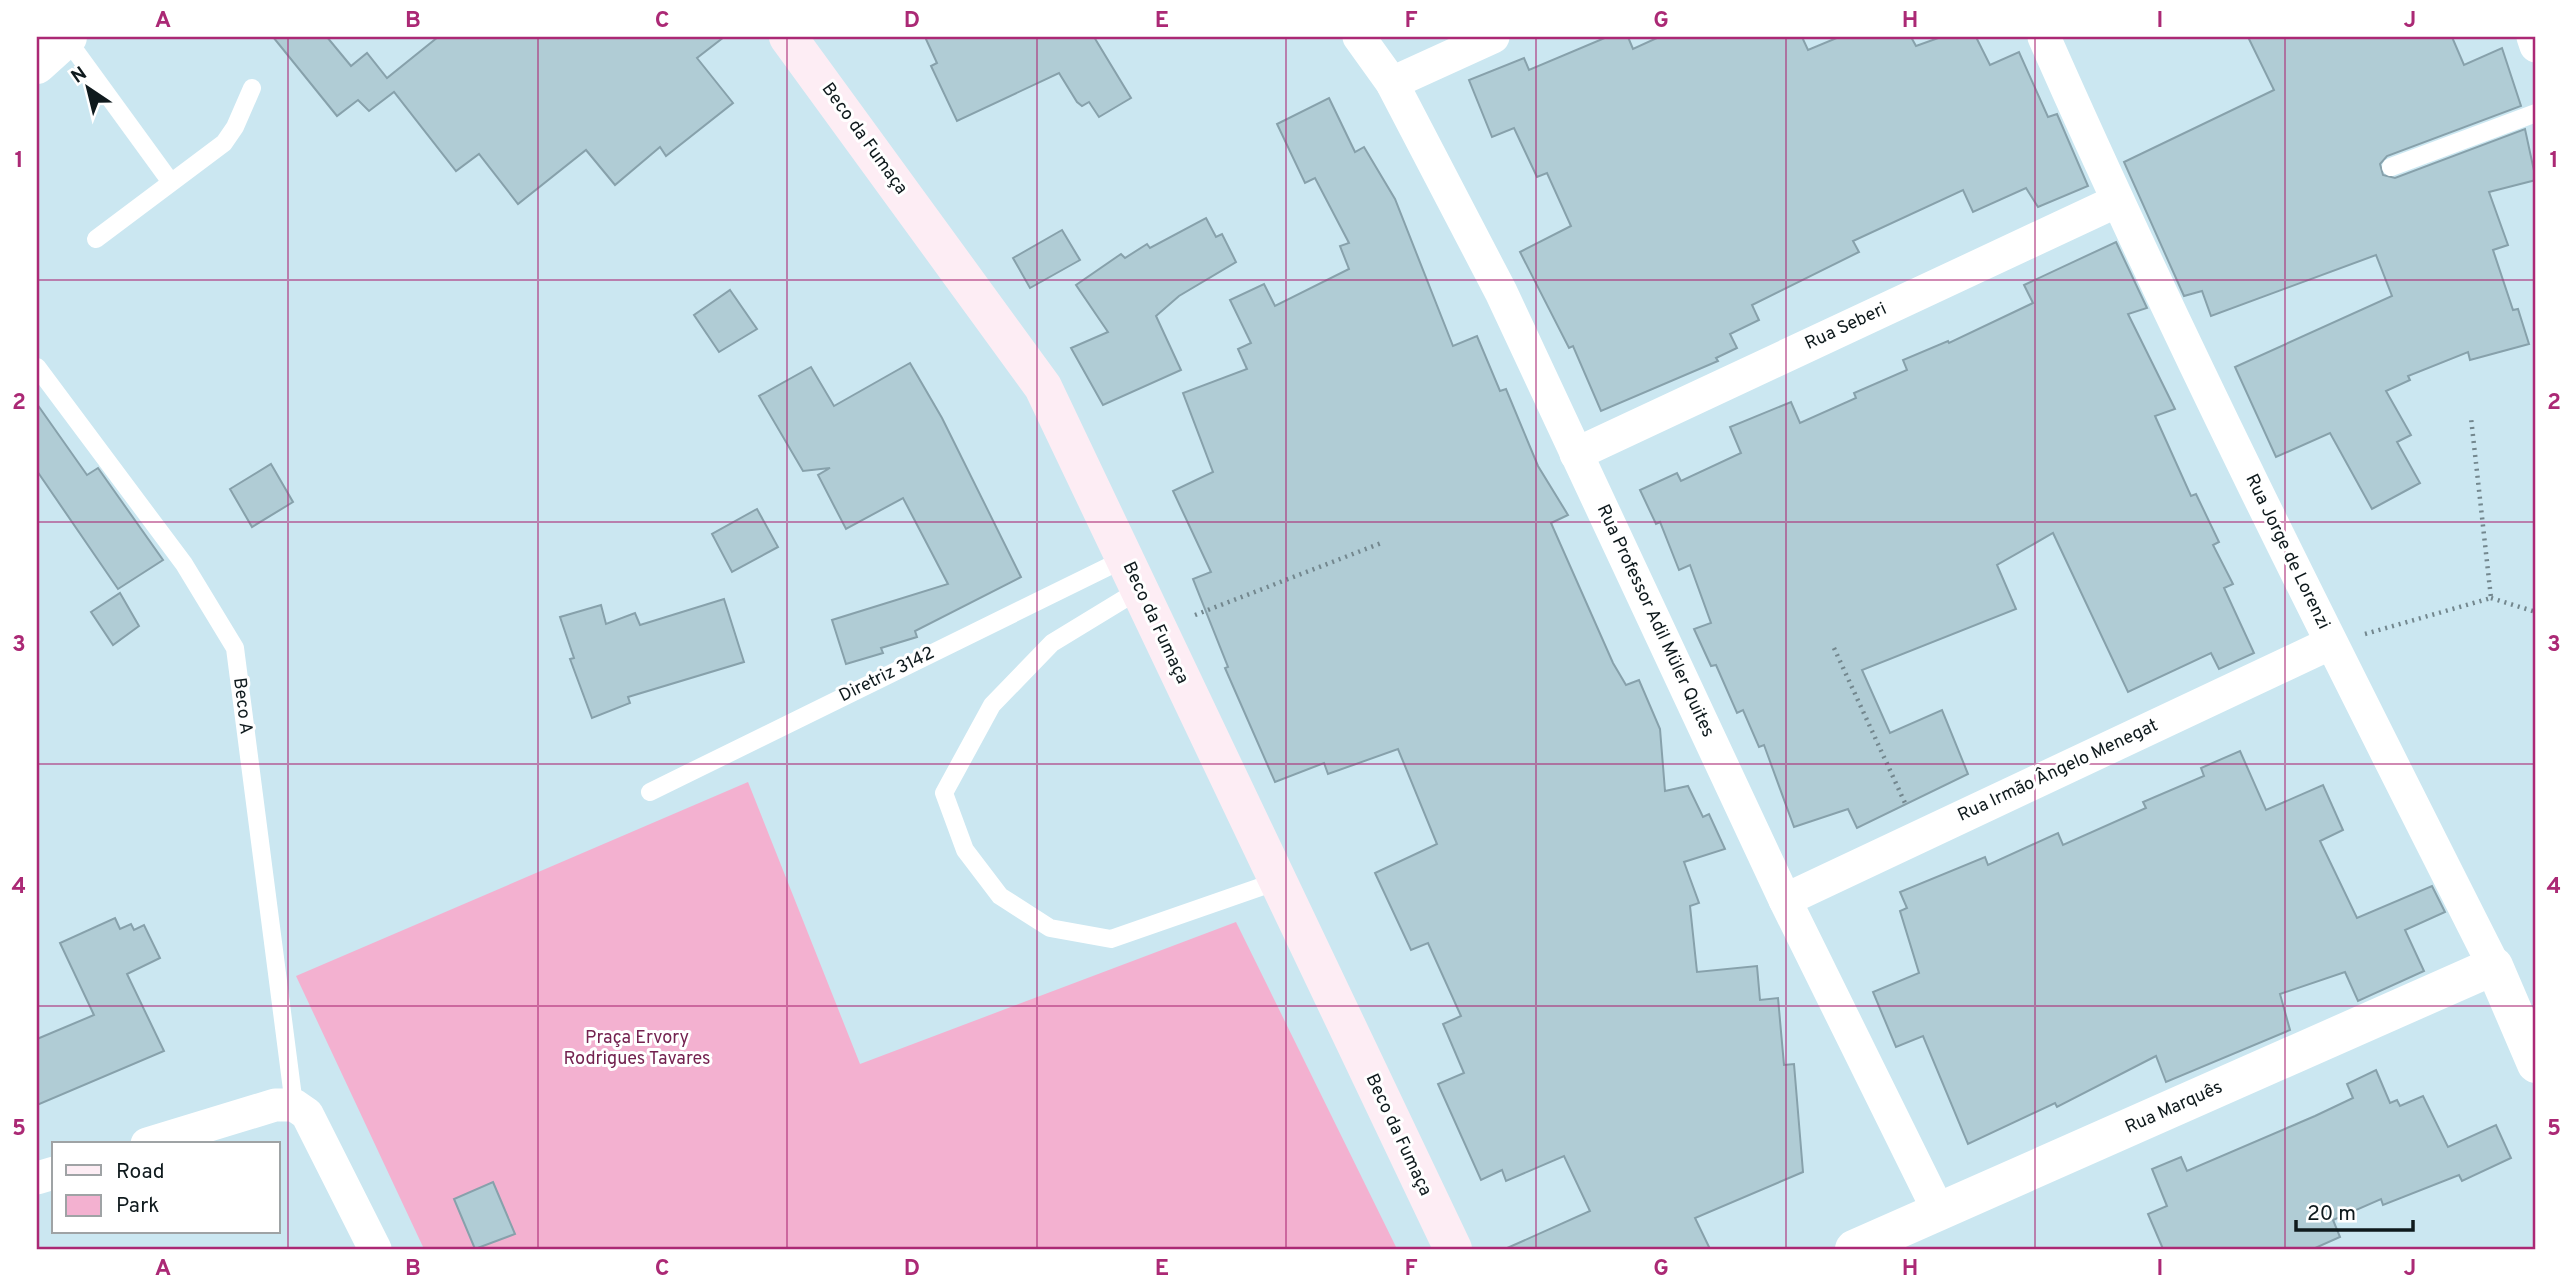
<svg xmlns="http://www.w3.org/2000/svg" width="2573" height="1286" viewBox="0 0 2573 1286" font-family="Overpass,sans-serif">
  <rect width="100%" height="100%" fill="#cbe7f1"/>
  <polygon fill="#f3b1d0" points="748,782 860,1064 1236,922 1397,1249 424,1249 296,976"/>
  <g fill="#b0ccd5" stroke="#87a1ab" stroke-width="2">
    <polygon points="273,37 327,37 351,66 367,53 387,78 438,37 724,37 697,58 733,103 666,156 660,147 615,185 586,150 518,204 479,154 456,171 394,92 369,111 358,100 337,116"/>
    <polygon points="925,37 1094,37 1131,98 1099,117 1089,102 1082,106 1077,102 1059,73 957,121 931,66 937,63"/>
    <polygon points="1607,37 1628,37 1633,49 1659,37 1802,37 1808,50 1839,37 1911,37 1916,46 1941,37 1976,37 1990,65 2019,52 2048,117 2057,114 2088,186 2038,207 2026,188 1973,212 1963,190 1853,241 1859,252 1752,305 1759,320 1730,334 1737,348 1716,358 1718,361 1601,411 1573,346 1569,348 1520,252 1571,226 1547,173 1537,177 1514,128 1492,137 1469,80 1524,58 1529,70"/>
    <polygon points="2248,37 2452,37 2464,65 2502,48 2521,106 2387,156 2380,164 2383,175 2395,178 2525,129 2536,180 2489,192 2508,245 2493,250 2513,310 2518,309 2529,344 2470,360 2468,352 2408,376 2410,380 2386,391 2411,435 2397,442 2420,483 2372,509 2330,433 2276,457 2235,367 2392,296 2376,255 2211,316 2202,291 2184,296 2124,162 2274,90"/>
    <polygon points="1329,98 1355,152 1364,147 1395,199 1453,346 1477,336 1500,391 1506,389 1538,466 1568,515 1551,523 1613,663 1626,685 1639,680 1660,729 1665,791 1688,786 1703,817 1709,814 1725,849 1684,862 1699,903 1690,906 1697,972 1757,966 1760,1000 1778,998 1784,1065 1794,1064 1803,1172 1695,1218 1710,1249 1505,1249 1590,1211 1564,1156 1506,1181 1502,1170 1481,1180 1438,1084 1464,1073 1443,1024 1461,1016 1428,943 1411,950 1375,873 1437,844 1398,749 1328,774 1324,763 1275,782 1225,668 1228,667 1193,579 1211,572 1173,491 1213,472 1183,393 1247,369 1238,349 1251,343 1230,300 1264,284 1275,306 1349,269 1340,246 1349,243 1315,178 1305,183 1277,124"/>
    <polygon points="1206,218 1216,237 1222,234 1236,262 1179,296 1156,316 1181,370 1103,405 1071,348 1108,332 1076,285 1121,254 1125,258 1147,244 1150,248"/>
    <polygon points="1062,230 1080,260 1030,288 1013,258"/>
    <polygon points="2116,242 2147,308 2128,314 2175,409 2155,416 2191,496 2196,494 2219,542 2213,545 2233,584 2224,588 2254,653 2219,669 2211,653 2128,692 2053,533 1997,565 2016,609 1862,670 1890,733 1942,710 1968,774 1857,828 1848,809 1794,827 1764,745 1759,747 1743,710 1737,713 1716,665 1711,666 1694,629 1711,623 1690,565 1679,570 1660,522 1656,524 1640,490 1677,473 1681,481 1741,453 1730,427 1791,402 1800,423 1856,398 1854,393 1907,370 1903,360 1948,341 1949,343 2033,303 2024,285"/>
    <polygon points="730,290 757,329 719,352 694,315"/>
    <polygon points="910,363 942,418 1021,577 915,631 917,637 881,648 883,653 846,664 832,620 948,584 903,498 846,529 818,475 830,468 803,471 759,396 811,367 834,406"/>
    <polygon points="37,404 87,475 98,468 163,560 118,589 37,471"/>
    <polygon points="271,464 293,502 252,527 230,489"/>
    <polygon points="757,509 778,547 732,572 712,534"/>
    <polygon points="120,593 139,626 113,645 91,612"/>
    <polygon points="724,599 744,662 628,697 630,703 592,718 570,659 574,658 560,617 601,605 606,624 635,613 640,625"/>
    <polygon points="2240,751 2266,810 2323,785 2343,830 2320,841 2357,918 2432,886 2445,912 2405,930 2424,971 2358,1001 2345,972 2280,994 2290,1030 2166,1082 2156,1056 2057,1107 2055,1103 1968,1144 1923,1036 1896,1047 1873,992 1919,973 1900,911 1907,908 1900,892 1985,857 1988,865 2058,833 2063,845 2146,808 2143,802 2204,776 2201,768"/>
    <polygon points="115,918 120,929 131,924 134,930 144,925 160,958 127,974 164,1051 37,1105 37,1039 94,1015 60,943"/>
    <polygon points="2376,1070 2390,1103 2397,1100 2400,1106 2423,1096 2448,1147 2496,1125 2511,1158 2462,1181 2459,1175 2383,1205 2381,1199 2333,1220 2340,1237 2313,1249 2163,1249 2148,1214 2167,1206 2152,1169 2181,1157 2187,1171 2315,1116 2353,1098 2347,1084"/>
    <polygon points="493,1182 515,1234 475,1249 454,1199"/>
  </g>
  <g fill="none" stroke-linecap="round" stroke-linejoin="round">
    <g stroke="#73878e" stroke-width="4.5" stroke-dasharray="2 5" stroke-linecap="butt">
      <polyline points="2491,598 2536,612"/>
      <polyline points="1195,615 1384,542"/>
      <polyline points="2365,634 2491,598 2471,418"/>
      <polyline points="1834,648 1905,803"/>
    </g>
    <g stroke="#fff" stroke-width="18">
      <polyline points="66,38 170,181"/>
      <polyline points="2391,167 2536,113"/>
      <polyline points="96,239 224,143 235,127 252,88"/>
      <polyline points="37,367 184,564 235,648 294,1105"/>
      <polyline points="1139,590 1052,643 992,705 944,793 965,850 1000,896 1050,928 1111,939 1278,881"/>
      <polyline points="650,792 1124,559"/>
    </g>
    <g stroke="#fff" stroke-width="33">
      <polyline points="1359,37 1392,83 1501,292 1785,900 1939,1212"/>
      <path d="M2044,37C2183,352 2339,659 2494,966"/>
      <polyline points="2533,37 2536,46"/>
      <polyline points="1392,83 1493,37"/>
      <polyline points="1576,454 2117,201"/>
      <polyline points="1785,900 2331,643"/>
      <polyline points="147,1144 275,1105 294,1105 307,1114 375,1249"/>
      <polyline points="37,1178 54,1173"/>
    </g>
    <g stroke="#fff" stroke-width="38">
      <polyline points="37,65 68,37"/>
      <polyline points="1854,1249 2494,966 2536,1064"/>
    </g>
    <polyline stroke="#fdedf4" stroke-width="38" points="788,37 1043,387 1453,1249"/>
  </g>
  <path fill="none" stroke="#ab2975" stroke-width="2" stroke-opacity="0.55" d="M288,37V1249M538,37V1249M787,37V1249M1037,37V1249M1286,37V1249M1536,37V1249M1786,37V1249M2035,37V1249M2285,37V1249M37,280H2536M37,522H2536M37,764H2536M37,1006H2536"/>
  <g text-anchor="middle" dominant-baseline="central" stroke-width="6" stroke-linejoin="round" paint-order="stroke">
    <g font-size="18" fill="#0f1a1d" stroke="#fff">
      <text transform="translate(864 139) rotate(54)">Beco da Fumaça</text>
      <text transform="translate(1846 327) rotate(-25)">Rua Seberi</text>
      <text transform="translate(2287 552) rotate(64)">Rua Jorge de Lorenzi</text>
      <text transform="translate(1655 621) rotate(65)">Rua Professor Adil Müler Quites</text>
      <text transform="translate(1155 623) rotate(65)">Beco da Fumaça</text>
      <text transform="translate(887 675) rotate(-26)">Diretriz 3142</text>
      <text transform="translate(242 706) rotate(83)">Beco A</text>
      <text transform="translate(2058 771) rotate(-25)">Rua Irmão Ângelo Menegat</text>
      <text transform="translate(2174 1108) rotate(-24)">Rua Marquês</text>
      <text transform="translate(1398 1135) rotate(65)">Beco da Fumaça</text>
    </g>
    <g font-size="18" fill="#742250" stroke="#fff">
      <text x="637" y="1038">Praça Ervory<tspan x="637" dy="21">Rodrigues Tavares</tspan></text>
    </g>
  </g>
  <rect width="2573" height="1286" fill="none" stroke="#ffffff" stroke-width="77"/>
  <rect x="52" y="1142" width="228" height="91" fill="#ffffff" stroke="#9fa3a5" stroke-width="2"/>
  <rect x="66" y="1165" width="35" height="10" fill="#fdedf4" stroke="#9fa3a5" stroke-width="2"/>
  <text x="116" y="1178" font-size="21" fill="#0f1a1d">Road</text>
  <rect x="66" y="1195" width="35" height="21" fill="#f3b1d0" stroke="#9fa3a5" stroke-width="2"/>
  <text x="116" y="1212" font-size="21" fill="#0f1a1d">Park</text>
  <g transform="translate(88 88) rotate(325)" stroke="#ffffff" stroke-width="5" paint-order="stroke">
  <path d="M0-5L12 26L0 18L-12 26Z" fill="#0f1a1d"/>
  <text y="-10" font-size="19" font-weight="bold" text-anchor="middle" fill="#0f1a1d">N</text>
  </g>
  <path d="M2296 1220v10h117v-10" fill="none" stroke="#0f1a1d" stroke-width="3.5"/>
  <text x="2307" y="1220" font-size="21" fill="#0f1a1d" stroke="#ffffff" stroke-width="5" paint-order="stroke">20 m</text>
  <rect x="38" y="38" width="2496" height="1210" fill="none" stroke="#ab2975" stroke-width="2.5"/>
  <g font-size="23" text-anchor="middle" font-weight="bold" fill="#ab2975">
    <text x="163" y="27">A</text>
    <text x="413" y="27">B</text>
    <text x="662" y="27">C</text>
    <text x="912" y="27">D</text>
    <text x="1162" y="27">E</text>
    <text x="1411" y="27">F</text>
    <text x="1661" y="27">G</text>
    <text x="1910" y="27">H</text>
    <text x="2160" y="27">I</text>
    <text x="2410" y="27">J</text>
    <text x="19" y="167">1</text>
    <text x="2554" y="167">1</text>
    <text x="19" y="409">2</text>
    <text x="2554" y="409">2</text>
    <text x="19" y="651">3</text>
    <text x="2554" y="651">3</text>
    <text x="19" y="893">4</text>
    <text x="2554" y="893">4</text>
    <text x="19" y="1135">5</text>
    <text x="2554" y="1135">5</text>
    <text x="163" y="1275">A</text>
    <text x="413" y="1275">B</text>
    <text x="662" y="1275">C</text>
    <text x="912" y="1275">D</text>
    <text x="1162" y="1275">E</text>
    <text x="1411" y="1275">F</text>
    <text x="1661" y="1275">G</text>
    <text x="1910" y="1275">H</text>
    <text x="2160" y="1275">I</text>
    <text x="2410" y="1275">J</text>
  </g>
</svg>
